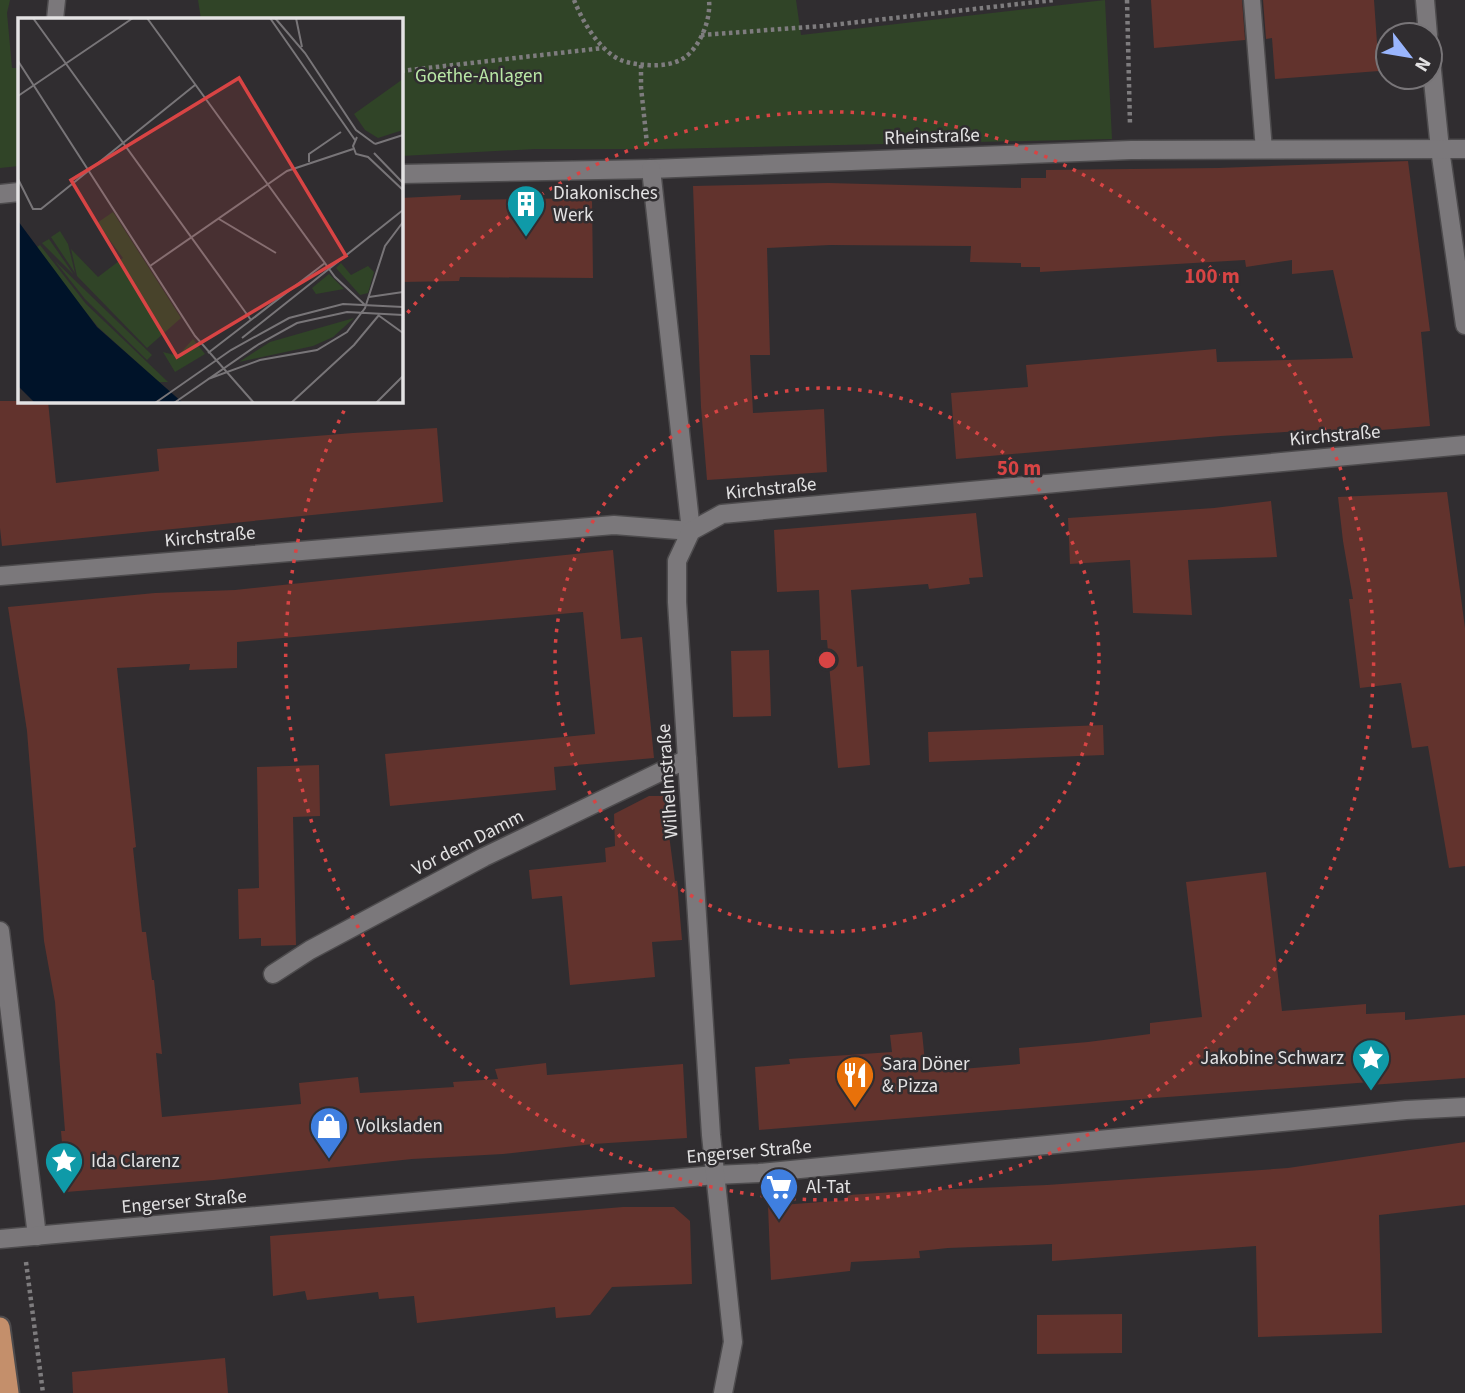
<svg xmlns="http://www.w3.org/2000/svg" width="1465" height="1393" viewBox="0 0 1465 1393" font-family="'Source Sans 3',sans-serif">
  <rect width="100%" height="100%" fill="#302d30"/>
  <g fill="#304427">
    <polygon points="0,0 10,0 7,13 12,68 19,68 19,166 0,168"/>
    <polygon points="198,0 796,0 801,35 1105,0 1112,139 663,149 535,149 401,156 401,19 201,19"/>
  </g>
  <g fill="#62332d">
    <polygon points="1151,0 1242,0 1245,40 1154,48"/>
    <polygon points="1263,0 1374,0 1379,71 1275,79 1272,38 1266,39"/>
    <polygon points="1408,161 1430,331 1421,332 1430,426 1332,434 1331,429 1221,436 956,459 951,393 1028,387 1026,365 1216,349 1217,362 1353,358 1333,270 1292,274 1292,260 1246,267 1245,260 1040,272 1040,267 1021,267 1021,263 970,262 971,246 830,245 767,248 770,355 750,355 753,413 824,409 827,472 707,480 701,407 693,186 828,183 1021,188 1021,178 1046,178 1046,170 1218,168"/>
    <polygon points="461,195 460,200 592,198 593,278 460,277 459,281 401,282 401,198"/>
    <polygon points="0,401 48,401 56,483 159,471 157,449 353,433 437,428 443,502 2,546 0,528"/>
    <polygon points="1447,492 1465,628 1465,866 1449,868 1428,746 1412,748 1401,683 1360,688 1349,599 1353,599 1343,541 1338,497"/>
    <polygon points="1271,501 1277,557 1188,560 1192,615 1133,613 1130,560 1070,564 1068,518 1214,508"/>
    <polygon points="976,513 983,577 969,578 970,584 929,589 928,584 851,590 857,667 863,666 870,765 838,768 827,640 821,640 819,590 777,592 774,530"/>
    <polygon points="613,550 621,639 642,637 654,758 554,767 556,790 390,806 385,754 595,734 583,612 237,642 237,668 189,670 190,664 117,668 136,847 133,848 142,932 146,932 152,980 154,980 162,1054 156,1053 162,1117 301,1104 299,1083 358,1077 360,1093 454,1087 453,1082 498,1079 495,1069 546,1063 547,1075 683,1064 687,1138 593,1144 503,1154 412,1159 214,1180 66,1192 61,1131 65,1131 55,1002 44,941 27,731 8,607 155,593 235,590"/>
    <polygon points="769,650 771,716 733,717 731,651"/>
    <polygon points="1103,725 1104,755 929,762 928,732"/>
    <polygon points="319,765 320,816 293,817 296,945 261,946 261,938 239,939 238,889 259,888 257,767"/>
    <polygon points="649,796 664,796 675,881 677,881 682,940 652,942 655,977 570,985 562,896 532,899 529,870 606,862 605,848 615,846 614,814"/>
    <polygon points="1266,872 1282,1011 1366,1004 1366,1014 1405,1012 1405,1020 1465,1015 1465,1078 1371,1085 1371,1082 1154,1098 759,1130 755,1067 790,1064 789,1059 892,1052 890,1035 922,1032 926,1072 1020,1064 1019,1048 1088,1042 1150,1034 1150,1023 1202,1017 1186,882"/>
    <polygon points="1465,1142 1465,1205 1379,1215 1382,1333 1258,1337 1256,1246 1052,1261 1052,1244 948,1248 919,1251 920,1258 851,1262 850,1271 771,1280 768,1206 847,1200 848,1195 910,1191 1047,1185 1288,1168"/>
    <polygon points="623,1207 674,1207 690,1221 692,1284 612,1287 590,1315 556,1318 555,1307 417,1323 414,1296 379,1299 378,1292 307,1300 305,1291 273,1296 270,1236"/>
    <polygon points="1122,1314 1122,1353 1037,1354 1037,1315"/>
    <polygon points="225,1358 228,1393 73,1393 72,1372"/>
  </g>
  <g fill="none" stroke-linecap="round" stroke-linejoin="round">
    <g stroke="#4d4b4d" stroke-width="19">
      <g id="service">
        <polyline points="1252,0 1264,150"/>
        <polyline points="55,19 57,0"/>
      </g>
    </g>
    <g stroke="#4d4b4d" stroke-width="21">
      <g id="minor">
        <polyline points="1425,0 1428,35"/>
        <polyline points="1430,51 1440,149 1465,325"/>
        <polyline points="401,174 651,169 1131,150 1465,149"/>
        <polyline points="0,194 19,192"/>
        <polyline points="0,576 614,525 691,531 651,169"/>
        <polyline points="0,931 37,1236"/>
        <polyline points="273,974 310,950 484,857 687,759"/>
        <polyline points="0,1239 715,1175 759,1173 1406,1110 1465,1107"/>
      </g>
    </g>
    <g stroke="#4d4b4d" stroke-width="21">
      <polyline id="tertiary" points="723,1393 733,1342 711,1135 677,602 677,561 691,531 722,514 1465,445"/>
    </g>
    <g stroke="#4d4b4d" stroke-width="23">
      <polyline id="trunk" points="0,1327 9,1393"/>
    </g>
    <g stroke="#7e7c7e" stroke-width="4.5" stroke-dasharray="3.5 3.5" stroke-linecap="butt">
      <path d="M574,0C582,20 596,45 615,57C625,63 635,64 646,65C658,66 673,65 684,58C700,47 711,20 709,0"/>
      <polyline points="1127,0 1130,125"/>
      <polyline points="701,35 823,26 1054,0"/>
      <polyline points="641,65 641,87 647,144"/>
      <polyline points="401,71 603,48"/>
      <polyline points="26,1262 43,1393"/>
    </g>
    <use href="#service" stroke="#7b787b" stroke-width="16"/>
    <use href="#minor" stroke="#7b787b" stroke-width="18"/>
    <use href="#tertiary" stroke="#7b787b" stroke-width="18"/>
    <use href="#trunk" stroke="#c48f6b" stroke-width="19"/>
  </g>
  <g fill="none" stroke="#d84444" stroke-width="3.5" stroke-dasharray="3.5 7">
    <circle cx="827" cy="660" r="272"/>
    <path d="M401 321A544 544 0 1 1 347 405"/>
  </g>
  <defs>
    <g id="building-pin" transform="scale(2.0125)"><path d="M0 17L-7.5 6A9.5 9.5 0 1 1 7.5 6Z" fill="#0f9aa8" stroke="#302d30"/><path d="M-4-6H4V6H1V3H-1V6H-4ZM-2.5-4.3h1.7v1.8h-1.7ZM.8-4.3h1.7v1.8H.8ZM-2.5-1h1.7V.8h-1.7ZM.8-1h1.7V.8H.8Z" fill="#fff"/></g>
    <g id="sight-pin" transform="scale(2.0125)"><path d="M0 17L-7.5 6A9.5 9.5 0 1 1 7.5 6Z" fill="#0f9aa8" stroke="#302d30"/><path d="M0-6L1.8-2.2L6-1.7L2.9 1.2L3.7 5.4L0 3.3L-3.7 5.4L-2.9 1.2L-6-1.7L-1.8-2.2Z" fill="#fff"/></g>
    <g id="restaurant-pin" transform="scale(2.0125)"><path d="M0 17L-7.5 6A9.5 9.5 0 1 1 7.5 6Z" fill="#e8710a" stroke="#302d30"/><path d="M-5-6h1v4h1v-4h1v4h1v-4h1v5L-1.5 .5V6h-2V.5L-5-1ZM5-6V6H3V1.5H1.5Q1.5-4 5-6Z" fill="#fff"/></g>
    <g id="shop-pin" transform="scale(2.0125)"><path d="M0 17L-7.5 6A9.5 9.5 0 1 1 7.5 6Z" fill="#3f7fe0" stroke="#302d30"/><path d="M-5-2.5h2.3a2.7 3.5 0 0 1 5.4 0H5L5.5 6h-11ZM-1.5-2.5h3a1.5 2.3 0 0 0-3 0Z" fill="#fff"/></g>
    <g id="supermarket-pin" transform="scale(2.0125)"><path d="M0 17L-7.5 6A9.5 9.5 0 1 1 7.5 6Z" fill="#3f7fe0" stroke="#302d30"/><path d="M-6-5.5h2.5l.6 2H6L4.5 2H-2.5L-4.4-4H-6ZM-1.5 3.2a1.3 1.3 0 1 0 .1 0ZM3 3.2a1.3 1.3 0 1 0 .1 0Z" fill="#fff"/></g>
  </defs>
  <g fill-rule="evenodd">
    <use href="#building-pin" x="526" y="204"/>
    <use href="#sight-pin" x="1371" y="1058"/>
    <use href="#restaurant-pin" x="855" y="1075"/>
    <use href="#shop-pin" x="329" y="1126"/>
    <use href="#sight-pin" x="64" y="1161"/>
    <use href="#supermarket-pin" x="779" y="1187"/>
  </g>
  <g text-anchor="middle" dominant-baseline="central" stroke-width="5" stroke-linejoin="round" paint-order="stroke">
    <g font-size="19" fill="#b9e7a6" stroke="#302d30">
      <text x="479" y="76">Goethe-Anlagen</text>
    </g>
    <g font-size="19" fill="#e3e2e3" stroke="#302d30">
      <text transform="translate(932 137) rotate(-2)">Rheinstraße</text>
      <text transform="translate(1335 436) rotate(-5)">Kirchstraße</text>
      <text transform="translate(771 489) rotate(-6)">Kirchstraße</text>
      <text transform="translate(210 537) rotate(-5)">Kirchstraße</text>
      <text transform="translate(668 781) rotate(-94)">Wilhelmstraße</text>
      <text transform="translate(468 843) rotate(-27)">Vor dem Damm</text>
      <text transform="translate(749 1152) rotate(-5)">Engerser Straße</text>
      <text transform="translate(184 1202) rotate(-5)">Engerser Straße</text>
    </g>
    <g font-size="19" fill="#e3e2e3" stroke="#302d30" text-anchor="start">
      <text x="553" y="193">Diakonisches<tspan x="553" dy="22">Werk</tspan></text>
      <text x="1344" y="1058" text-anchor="end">Jakobine Schwarz</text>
      <text x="882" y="1064">Sara Döner<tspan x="882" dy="22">&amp; Pizza</tspan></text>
      <text x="356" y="1126">Volksladen</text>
      <text x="91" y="1161">Ida Clarenz</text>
      <text x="806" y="1187">Al-Tat</text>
    </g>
  </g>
  <g transform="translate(18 18)">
    <rect width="385" height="385" fill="#302d30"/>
    <path d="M385,61V112L360,120L347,112L336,96ZM95,194L163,300L129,330L59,258L53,231L80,259L105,240L79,205ZM42,213L50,226L57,255L33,219ZM31,221L56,257L24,225ZM22,227L68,286L150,364H141L80,309L26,243L19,229ZM37,243L134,337L129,342L67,281ZM323,245L333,257L350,248L356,254L350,275L342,277L318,250ZM311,256L326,271L298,276L294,270ZM336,300L315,319L295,328L221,344L252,324ZM175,321L187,336L157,354L145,334L160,338Z" fill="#304427"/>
    <path d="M0,203L79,309L165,385H17L1,369Z" fill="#001329"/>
    <path fill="none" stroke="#787578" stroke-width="2" d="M15,0L233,302M129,0L317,259L347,287M252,0L337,122M257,0L287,35L338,112L357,126M278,0L284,29M0,43L177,318L236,385M0,78L115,0M339,119L335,128L338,136L350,139L385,172M357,126L385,117M356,135L385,165M291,144V136L323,114M0,161L15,191H23L177,67M201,201L258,235M132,248L269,153L335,131M351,279L385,274M360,297L385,315M224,320L385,192M190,335L307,245M190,361L242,342L299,332L329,314L347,290L367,228L385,204M137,385L213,332L271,300L325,286L385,289M156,385L241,326L279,305L329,294L385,297M273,385L336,327L361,297M358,385L385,358"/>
    <path fill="#d84444" fill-opacity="0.15" stroke="#d84444" stroke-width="3.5" d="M221,60L328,238L159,339L53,162Z"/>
    <rect width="385" height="385" fill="none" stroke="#e3e2e3" stroke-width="3.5"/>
  </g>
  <circle cx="827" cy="660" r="10" fill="#d84444" stroke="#302d30" stroke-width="3.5"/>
  <g font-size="21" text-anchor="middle" font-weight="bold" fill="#d84444" stroke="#302d30" stroke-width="5" stroke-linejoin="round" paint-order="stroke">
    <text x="1212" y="283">100 m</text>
    <text x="1019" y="475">50 m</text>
  </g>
  <g transform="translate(1409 56) rotate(121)"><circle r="33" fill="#302d30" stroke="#787578" stroke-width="2"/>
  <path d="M0-5L12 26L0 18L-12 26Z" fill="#99b5fd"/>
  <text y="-10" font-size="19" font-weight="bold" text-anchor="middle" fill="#e3e2e3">N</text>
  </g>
</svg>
